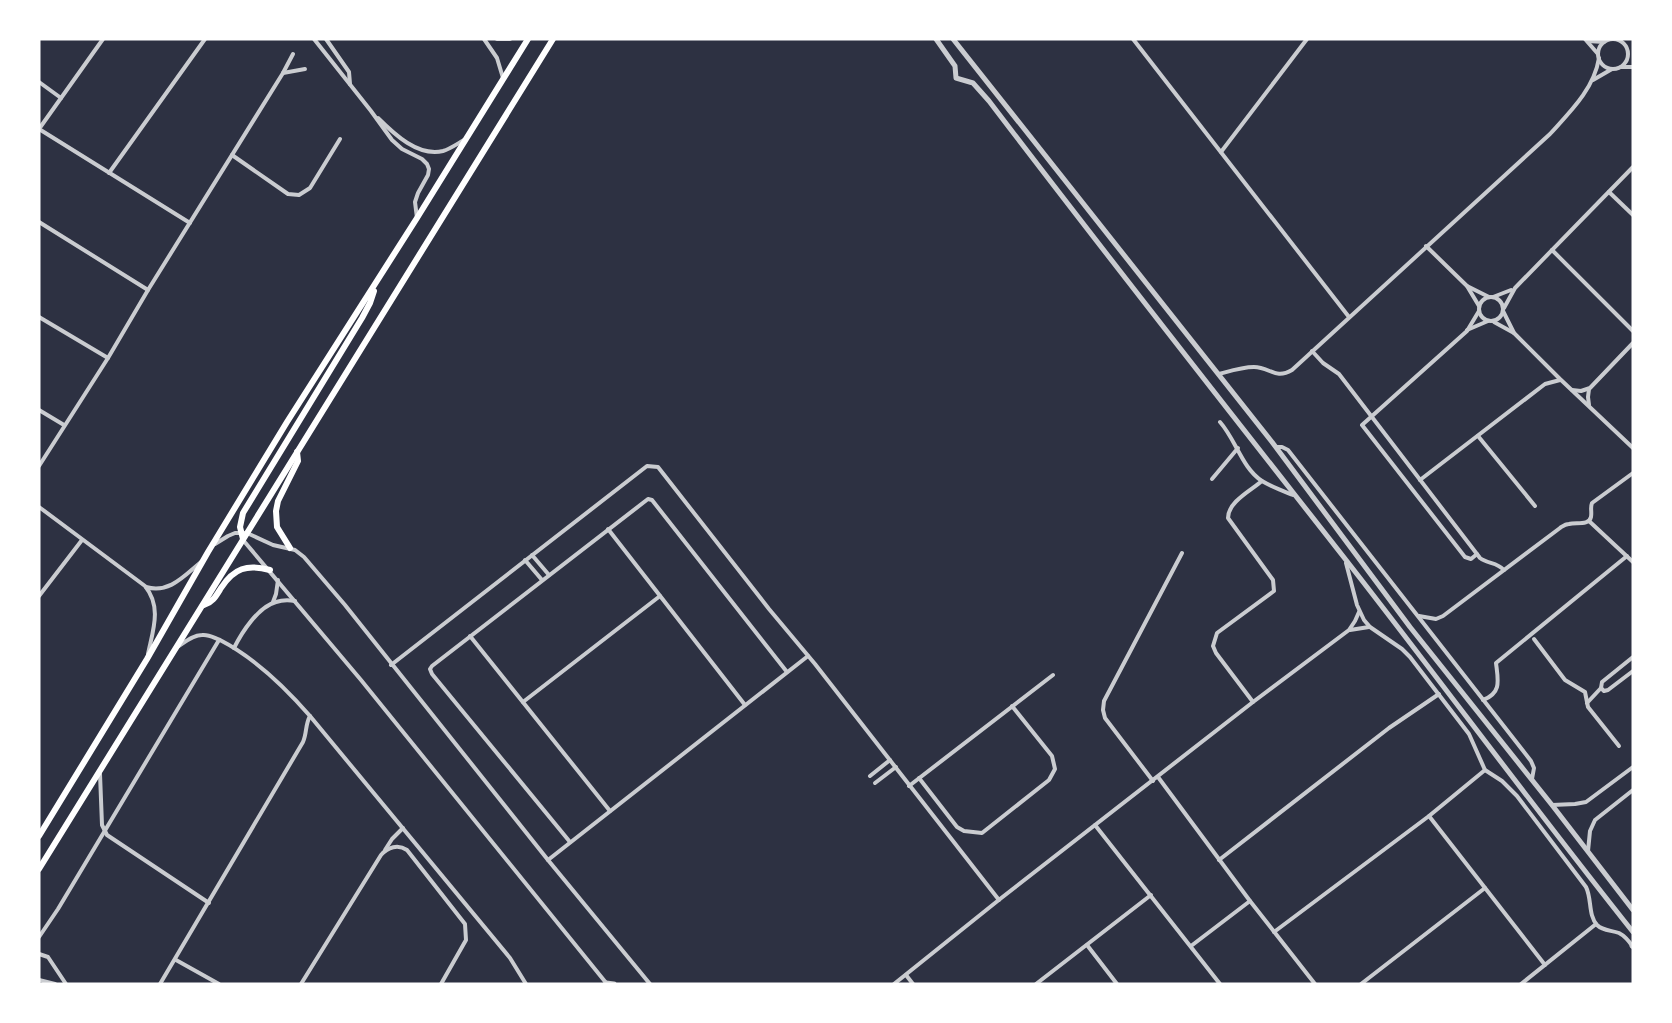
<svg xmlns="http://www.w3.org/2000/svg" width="1672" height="1023" viewBox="0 0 1672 1023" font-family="Montserrat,sans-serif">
  <rect width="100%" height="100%" fill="#2d3142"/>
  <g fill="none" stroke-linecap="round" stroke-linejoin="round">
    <g stroke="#caccd0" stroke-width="4">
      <polyline points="314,39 371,111 392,140 402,149 422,159 427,164 429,169 428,175 418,193 415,202 417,218"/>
      <polyline points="326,39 349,72 350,84"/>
      <polyline points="484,39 497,58 503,78"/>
      <polyline points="497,39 510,39"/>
      <polyline points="1133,39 1349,317"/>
      <polyline points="1585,39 1598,54"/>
      <circle cx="1613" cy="54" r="15"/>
      <polyline points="1588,41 1604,42"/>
      <polyline points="1621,67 1633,67"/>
      <polyline points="283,73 305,69"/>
      <polyline points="1593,80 1612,69"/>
      <polyline points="39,82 61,98"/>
      <path d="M378,118C394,134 418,157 443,151C450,149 457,144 464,140"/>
      <polyline points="39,129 190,223"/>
      <polyline points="39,129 103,39"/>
      <polyline points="1221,152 1307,39"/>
      <polyline points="232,155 288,194 299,195 310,188 340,139"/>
      <polyline points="109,173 205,39"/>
      <polyline points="1609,192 1633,215"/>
      <polyline points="39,222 148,290"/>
      <polyline points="1426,246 1467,286 1479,306"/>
      <polyline points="1552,250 1633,331"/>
      <polyline points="1467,286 1489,297"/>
      <circle cx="1491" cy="309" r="12"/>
      <polyline points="1493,297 1511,290"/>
      <polyline points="1504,308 1515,288 1633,167"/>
      <polyline points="1503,311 1514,333 1560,379 1633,448"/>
      <polyline points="39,317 108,358"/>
      <polyline points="1494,322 1514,333"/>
      <polyline points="1467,330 1488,321"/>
      <path d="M1312,351L1323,363L1339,374L1480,558C1488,564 1497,562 1504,570"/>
      <path d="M1219,374C1230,371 1242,367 1254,367C1270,367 1275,380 1292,370L1550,134C1570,112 1594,89 1599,58"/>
      <polyline points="1572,390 1581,391 1590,388 1633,343"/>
      <polyline points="1589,405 1588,397 1589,389"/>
      <polyline points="39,410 64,425"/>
      <path d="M1220,422C1236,440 1242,468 1262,481C1272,487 1283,491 1293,495"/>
      <polyline points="1478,436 1535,506"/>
      <polyline points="1276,447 1282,447 1288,450 1531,761 1534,768 1532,779"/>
      <polyline points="39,466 108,358 148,290 283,73 293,54"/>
      <polyline points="1212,479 1238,448"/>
      <polyline points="1420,480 1545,384 1560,380"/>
      <path d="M39,507L145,586C162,607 153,630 148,654"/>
      <polyline points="1589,521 1633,562"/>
      <polyline points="608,529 745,705"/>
      <polyline points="243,540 361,680 607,984"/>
      <polyline points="215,544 228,536 235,533 247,533 273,545 295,550 304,557 345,605 548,860 650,984"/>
      <polyline points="1477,554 1471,559 1465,557 1362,425 1467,331 1479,311"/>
      <polyline points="532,555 549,575"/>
      <polyline points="525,560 542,580"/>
      <path d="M1346,563L1357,605L1364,620L1370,627L1402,649L1410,657L1469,734L1485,770L1502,781L1517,796L1586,887C1592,899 1588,915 1597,925C1603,931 1611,930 1619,933C1625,936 1629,941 1633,947"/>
      <path d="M146,587C169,594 184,576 201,562"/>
      <polyline points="39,596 82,540"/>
      <polyline points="273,602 276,594 278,580"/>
      <path d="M1419,616L1436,619L1443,616L1560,528C1563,526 1565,524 1569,524C1576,522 1589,526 1591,517C1592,511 1590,508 1592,503L1633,473"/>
      <polyline points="1350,630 1369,627"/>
      <polyline points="470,636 610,811"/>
      <polyline points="1534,639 1565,680 1585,692 1588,707 1619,746"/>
      <path d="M177,647C185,642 193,635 202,635C209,634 214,638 220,640C255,658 284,686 310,716L510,958L526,984"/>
      <path d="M234,648C242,632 258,607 276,602C282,600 289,600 295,601"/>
      <polyline points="1633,657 1602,682 1601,688 1604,691 1608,690 1633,671"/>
      <polyline points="391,665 647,466 658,467 769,609 815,664 999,900"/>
      <path d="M1483,700C1502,693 1498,680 1496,663L1627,556"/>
      <polyline points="523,702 660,596"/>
      <path d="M1253,702L1216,653L1213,646L1217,633L1274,591L1273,580L1228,518C1228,502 1250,491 1262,481"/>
      <polyline points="1587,703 1601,688"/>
      <polyline points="100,774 102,825 107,835 209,903"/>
      <polyline points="870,776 890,760"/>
      <polyline points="1158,777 1250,901 1315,984"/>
      <polyline points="919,778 957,827 964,831 982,833 1049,780 1055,769 1052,756 1012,706"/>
      <polyline points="1153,781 1105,718 1103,710 1104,701 1182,553"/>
      <polyline points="875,783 896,767"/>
      <polyline points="909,786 1053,675"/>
      <polyline points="1552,805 1575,804 1586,802 1633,767"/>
      <polyline points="1429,816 1545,965"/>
      <polyline points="1095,825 1220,984"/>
      <polyline points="570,842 432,674 430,669 432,666 648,499 652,500 787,672"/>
      <polyline points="385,850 392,839 403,828"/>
      <polyline points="1588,851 1590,831 1595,820 1633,790"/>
      <polyline points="548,860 808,656"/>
      <polyline points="1219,860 1389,728 1439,694"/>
      <polyline points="1274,932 1429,816 1485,770"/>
      <polyline points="39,937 58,909 219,640"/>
      <polyline points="1087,945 1117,984"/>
      <polyline points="1191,946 1250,901"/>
      <polyline points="39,954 48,957 66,984"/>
      <polyline points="176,960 219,984"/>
      <polyline points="906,975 913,984"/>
      <polyline points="39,980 55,984"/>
      <path d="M160,984L303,742C307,733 305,725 310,716"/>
      <path d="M301,984L381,855C388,847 398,844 407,850L465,924L466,940L441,984"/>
      <polyline points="894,984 1000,899 1253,702 1349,630 1355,621 1359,612"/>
      <polyline points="1036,984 1151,895"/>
      <polyline points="1361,984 1485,888"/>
      <polyline points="1521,984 1596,924"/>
    </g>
    <g stroke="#caccd0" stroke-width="5">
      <path d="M936,39L955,66L956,78L973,83L989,101C1106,255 1226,407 1346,560C1442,683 1535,809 1633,932"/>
      <polyline points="953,39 1272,442 1410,627 1552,805 1633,910"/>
      <polyline points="1632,946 1633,945"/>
      <polyline points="606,983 614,984"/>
    </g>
    <g stroke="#fff" stroke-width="6">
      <polyline points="243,539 240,527 243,513 362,318 370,303 374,291"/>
      <polyline points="290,548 277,527 276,511 278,501 298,461 297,452"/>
      <path d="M204,605C213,602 216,596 221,588C234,568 247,564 270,570"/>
      <polyline points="39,836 147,659 208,552 287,422 417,218 528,39"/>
      <polyline points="39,869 553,39"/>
    </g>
  </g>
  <rect width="1672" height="1023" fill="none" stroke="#ffffff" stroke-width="81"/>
</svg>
